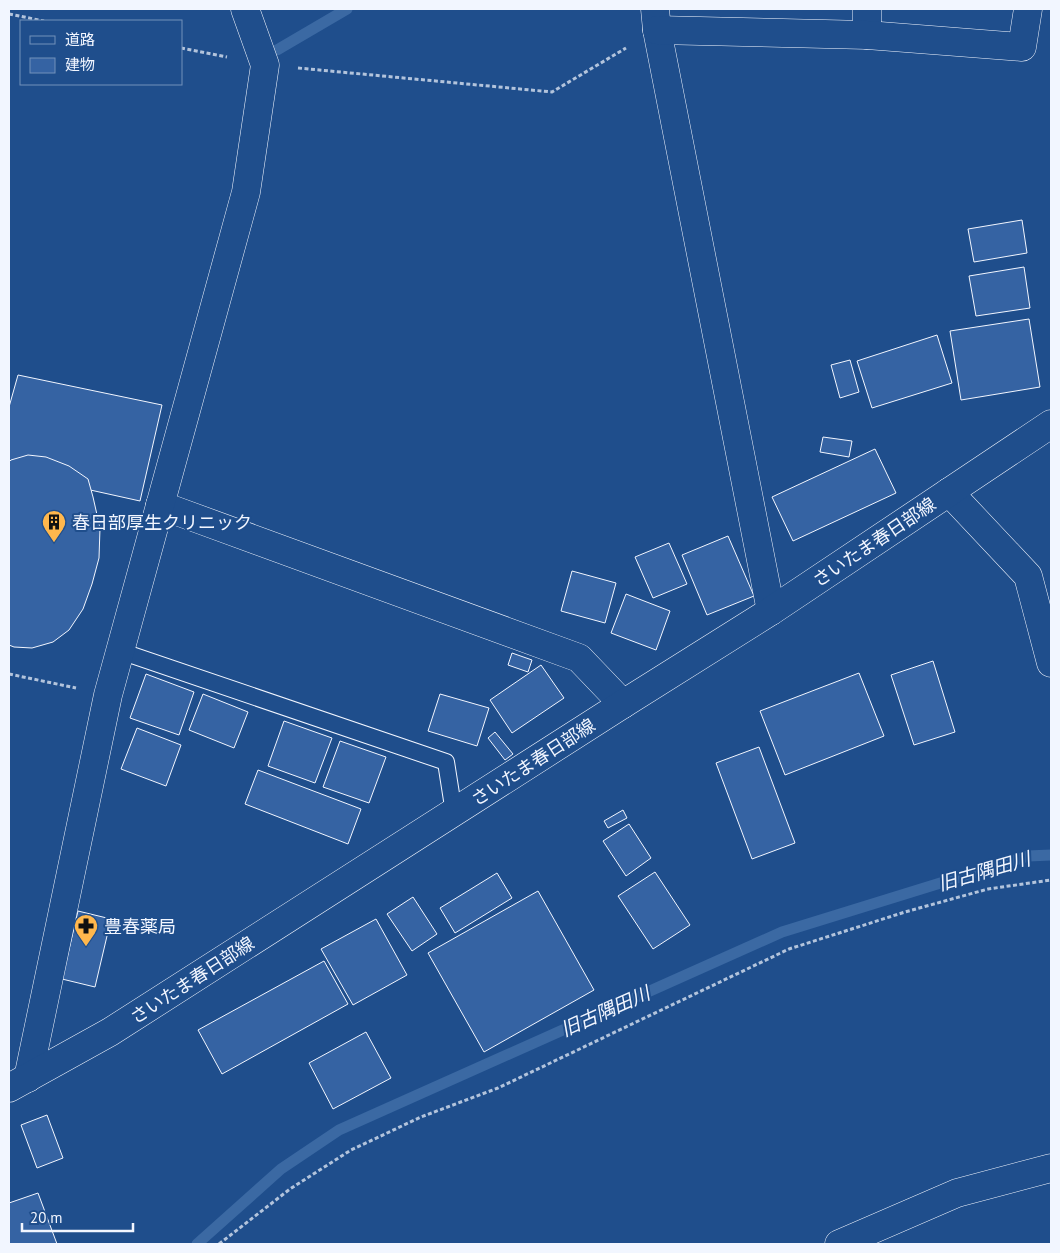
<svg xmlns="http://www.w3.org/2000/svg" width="1060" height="1253" viewBox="0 0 1060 1253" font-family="'PT Sans','Noto Sans JP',sans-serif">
  <rect width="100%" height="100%" fill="#1f4e8c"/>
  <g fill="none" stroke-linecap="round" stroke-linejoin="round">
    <g stroke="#3b69a3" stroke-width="11">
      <polyline points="277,50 347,9"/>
      <polyline points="197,1244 281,1169 339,1130 782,932 1028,856 1051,855"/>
    </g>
  </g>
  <g fill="#3563a3" stroke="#f2f6ff">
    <polygon points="1022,220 1027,253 974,262 968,229"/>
    <polygon points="1024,267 1030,308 976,316 969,276"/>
    <polygon points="1029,319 1040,387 961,400 950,331"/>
    <polygon points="937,335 952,383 872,408 857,361"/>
    <polygon points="850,360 859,392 840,398 831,365"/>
    <polygon points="18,375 162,405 140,501 9,472 9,407"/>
    <polygon points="823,437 852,441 849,457 820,452"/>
    <polygon points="875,449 896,493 793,541 772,497"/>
    <polygon points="28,455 46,457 69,466 88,479 93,497 100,528 99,558 92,584 83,609 69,630 53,642 32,648 14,647 9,645 9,462 11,460"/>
    <polygon points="728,536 754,596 707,615 682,555"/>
    <polygon points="669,543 687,584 653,598 635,557"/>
    <polygon points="572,571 616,583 605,623 561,611"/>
    <polygon points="626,594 670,611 656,650 611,633"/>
    <polygon points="512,653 532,660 528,672 508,665"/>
    <polygon points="933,661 955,732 914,745 891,675"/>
    <polygon points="541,665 564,698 512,733 490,700"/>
    <polygon points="859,673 884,736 785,775 760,711"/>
    <polygon points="146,674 194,692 179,735 130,718"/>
    <polygon points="203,694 248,712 234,748 189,730"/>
    <polygon points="440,694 489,708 477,746 428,731"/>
    <polygon points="284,721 332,738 315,783 268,766"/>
    <polygon points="137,728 181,745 166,786 121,769"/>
    <polygon points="495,732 513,754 505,760 488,738"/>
    <polygon points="340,741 386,757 369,803 323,787"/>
    <polygon points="759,747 795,843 752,859 716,763"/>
    <polygon points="258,770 361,809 348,844 245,804"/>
    <polygon points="623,810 627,818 608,828 604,821"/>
    <polygon points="629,824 651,858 626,876 603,841"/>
    <polygon points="655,872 690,925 653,949 618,896"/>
    <polygon points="497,873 512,898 455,933 440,908"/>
    <polygon points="538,891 594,990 484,1052 428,953"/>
    <polygon points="413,897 437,934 412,951 387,914"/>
    <polygon points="78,911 111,919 95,987 62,979"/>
    <polygon points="376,919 407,975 353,1005 321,949"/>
    <polygon points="324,961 348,1004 222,1074 198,1030"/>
    <polygon points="366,1032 391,1078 333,1109 309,1063"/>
    <polygon points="47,1115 63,1158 37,1168 21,1125"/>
    <polygon points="38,1193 57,1244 9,1244 9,1203"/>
  </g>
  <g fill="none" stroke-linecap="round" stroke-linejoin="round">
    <g stroke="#f2f6ff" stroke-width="18">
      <polyline id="service" points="120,651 446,762 454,813"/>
    </g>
    <g stroke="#f2f6ff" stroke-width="29">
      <g id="minor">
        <polyline points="655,9 657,30 771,611"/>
        <polyline points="867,9 867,35"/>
        <polyline points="657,30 867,35 1022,47 1028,9"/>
        <polyline points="949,492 1028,576 1051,663"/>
        <polyline points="160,505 579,658 623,704"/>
        <polyline points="28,1078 108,695 246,192 265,65 245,9"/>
        <polyline points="839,1244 957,1193 1051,1168"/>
      </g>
    </g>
    <g stroke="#f2f6ff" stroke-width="29">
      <polyline id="primary" points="9,1088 110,1032 623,704 771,611 1051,424"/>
    </g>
    <g stroke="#b3c4dc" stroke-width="3" stroke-dasharray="4 2.5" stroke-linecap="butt">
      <polyline points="9,14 44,21"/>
      <polyline points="181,48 227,57"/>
      <polyline points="298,68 552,92 626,48"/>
      <polyline points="9,674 76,688"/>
      <polyline points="219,1244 290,1189 351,1150 421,1117 498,1088 789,949 905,912 988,889 1051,880"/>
    </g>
    <use href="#service" stroke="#1f4e8c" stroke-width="16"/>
    <use href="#minor" stroke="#1f4e8c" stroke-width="28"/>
    <use href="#primary" stroke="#1f4e8c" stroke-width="28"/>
  </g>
  <defs>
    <g id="building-pin" transform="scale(1.25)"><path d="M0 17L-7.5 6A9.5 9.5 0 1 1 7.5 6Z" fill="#ffb74d" stroke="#1f4e8c"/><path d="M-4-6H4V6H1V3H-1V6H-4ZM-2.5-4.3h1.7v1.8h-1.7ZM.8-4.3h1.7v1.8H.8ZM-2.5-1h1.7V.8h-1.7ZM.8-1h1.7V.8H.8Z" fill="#111"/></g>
    <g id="pharmacy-pin" transform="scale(1.25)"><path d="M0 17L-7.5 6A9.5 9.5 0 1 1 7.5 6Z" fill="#ffb74d" stroke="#1f4e8c"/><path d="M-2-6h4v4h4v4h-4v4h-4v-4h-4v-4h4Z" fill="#111"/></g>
  </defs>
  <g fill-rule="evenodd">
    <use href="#building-pin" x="54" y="522"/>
    <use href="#pharmacy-pin" x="86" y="926"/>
  </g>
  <g text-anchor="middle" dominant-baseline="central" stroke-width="4" stroke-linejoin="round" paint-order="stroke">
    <g font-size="18" fill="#f2f6ff" stroke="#1f4e8c" text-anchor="start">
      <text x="72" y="522">春日部厚生クリニック</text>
      <text x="104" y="926">豊春薬局</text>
    </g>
    <g font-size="18" fill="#f2f6ff" stroke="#1f4e8c">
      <text transform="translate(874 542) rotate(-34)">さいたま春日部線</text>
      <text transform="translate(533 762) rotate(-33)">さいたま春日部線</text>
      <text transform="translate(192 980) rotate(-33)">さいたま春日部線</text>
    </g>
    <g font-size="19" font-style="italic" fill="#f2f6ff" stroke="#1f4e8c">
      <text transform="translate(984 871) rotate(-16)">旧古隅田川</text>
      <text transform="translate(605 1011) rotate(-24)">旧古隅田川</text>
    </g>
  </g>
  <rect width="1060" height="1253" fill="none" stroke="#f2f6ff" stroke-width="20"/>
  <rect x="20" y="20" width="162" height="65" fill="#1f4e8c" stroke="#7391ba"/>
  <rect x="30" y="36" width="25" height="8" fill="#1f4e8c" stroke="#7391ba"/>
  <text x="65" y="45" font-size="15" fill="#f2f6ff">道路</text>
  <rect x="30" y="58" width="25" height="15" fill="#3563a3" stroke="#7391ba"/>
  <text x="65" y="70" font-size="15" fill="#f2f6ff">建物</text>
  <path d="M22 1223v8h111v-8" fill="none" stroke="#f2f6ff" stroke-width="2.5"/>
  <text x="30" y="1223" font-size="15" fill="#f2f6ff" stroke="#1f4e8c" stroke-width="4" paint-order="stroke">20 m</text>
</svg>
